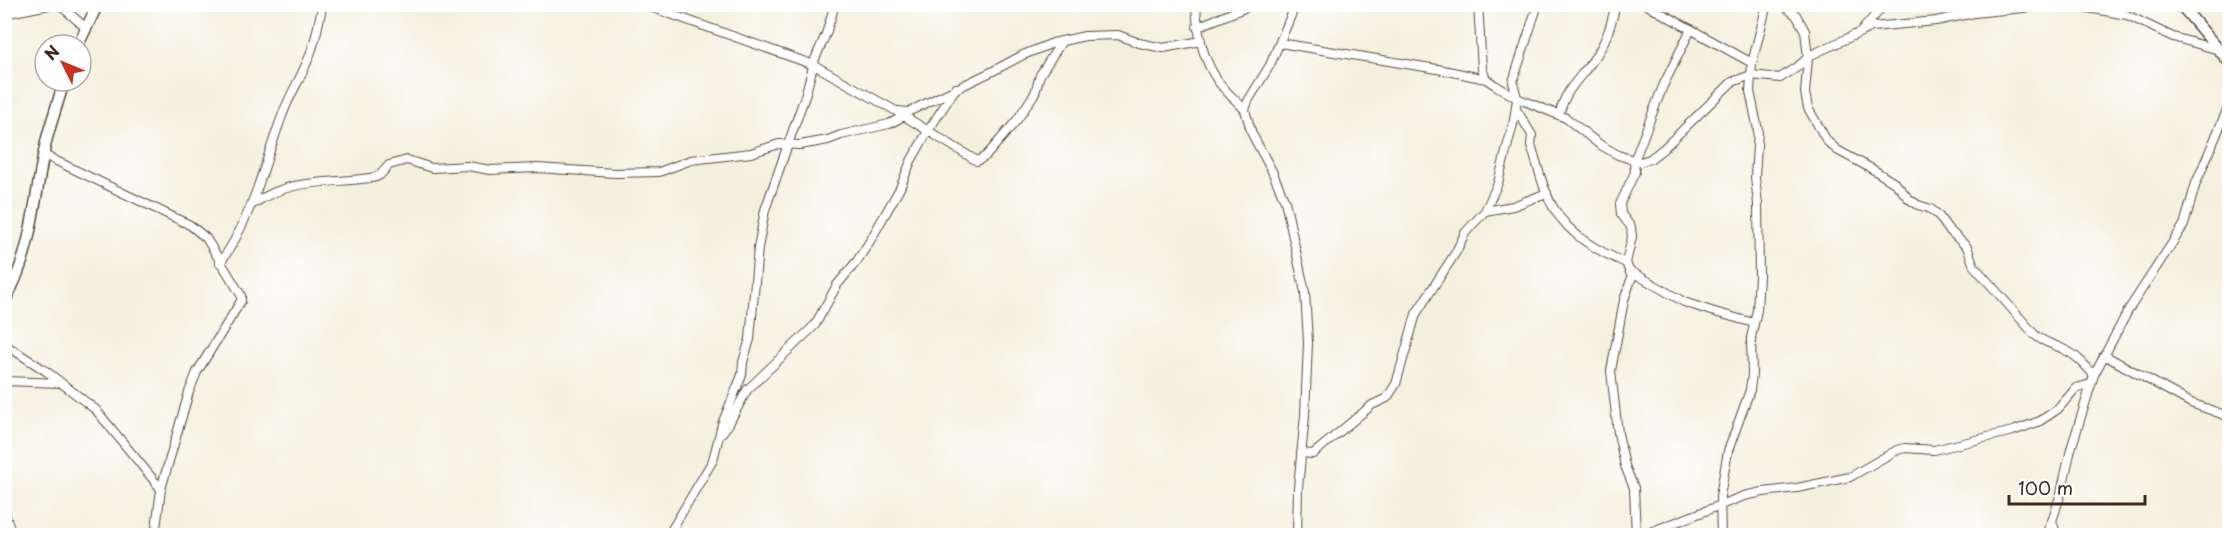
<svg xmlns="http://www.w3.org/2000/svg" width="2234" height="540" viewBox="0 0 2234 540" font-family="'Playpen Sans',sans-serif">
  <rect width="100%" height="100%" fill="#fff"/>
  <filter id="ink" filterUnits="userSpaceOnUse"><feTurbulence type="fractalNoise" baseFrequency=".0167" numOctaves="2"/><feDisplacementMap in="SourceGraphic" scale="12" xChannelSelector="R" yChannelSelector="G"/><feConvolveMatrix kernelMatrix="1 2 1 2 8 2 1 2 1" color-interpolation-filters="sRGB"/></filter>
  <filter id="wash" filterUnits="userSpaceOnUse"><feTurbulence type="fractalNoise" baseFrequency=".008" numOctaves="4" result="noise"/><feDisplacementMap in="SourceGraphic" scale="24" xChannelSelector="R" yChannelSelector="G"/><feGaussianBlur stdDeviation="1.35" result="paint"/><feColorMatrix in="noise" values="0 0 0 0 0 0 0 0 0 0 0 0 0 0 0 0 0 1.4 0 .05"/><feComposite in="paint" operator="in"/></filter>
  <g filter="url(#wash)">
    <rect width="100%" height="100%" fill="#f4f0de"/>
  </g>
  <g filter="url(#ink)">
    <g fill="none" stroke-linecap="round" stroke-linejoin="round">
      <g stroke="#57483b" stroke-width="10">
        <g id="minor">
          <polyline points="642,4 814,65 896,111 977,161 986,156 1017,120 1035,93 1040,75 1062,41"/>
          <path d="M1196,4C1197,30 1202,57 1216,78C1223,90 1236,100 1245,110"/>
          <polyline points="1296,4 1270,65 1248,101 1245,110 1252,134 1272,171 1285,201 1305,292 1308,342 1305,415 1298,488 1297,536"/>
          <polyline points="1478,4 1482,69 1486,79 1495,85 1517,98 1566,118 1599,144 1618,155 1640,162 1650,159 1663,149 1732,82 1751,75 1780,78 1796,68 1811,55 1872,27 1936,21 1974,13 2064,4"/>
          <polyline points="1645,4 1752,63"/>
          <path d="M1782,4L1796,15L1805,31L1808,58L1805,93L1808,108L1827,141L1837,150L1874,170L1896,184L1909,199L1918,205L1931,209L1938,215L1948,229L1967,247L1974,266L2035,335C2044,343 2054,344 2065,350C2076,355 2085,365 2094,375"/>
          <polyline points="2066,4 2127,15 2173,37 2219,50"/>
          <polyline points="61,6 86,28"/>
          <polyline points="4,14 49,5 64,4"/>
          <polyline points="1197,27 1254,4"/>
          <polyline points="1863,29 1885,4"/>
          <polyline points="1280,43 1443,70 1486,79"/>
          <path d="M1516,109L1532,135L1531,145C1538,165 1542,189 1553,207C1570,236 1596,250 1626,263"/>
          <polyline points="897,111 908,112 991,72 1023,55 1053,43 1085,36 1118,35 1139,43 1163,48 1201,41"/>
          <path d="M1559,115C1566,88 1578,81 1593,60C1606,43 1611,25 1616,4"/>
          <polyline points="44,155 190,225 206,238 241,295 241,301 197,372 189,392 161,489 155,536"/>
          <path d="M253,204C294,176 330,185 376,177L380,175L389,165L407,160L432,168L468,166L490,170L537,168L615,173L659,172L691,160L751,153L779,144L800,145L828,140L841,135L889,124L904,116"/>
          <polyline points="1485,211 1513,206 1547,193"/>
          <path d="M220,263C252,219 263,167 282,116C290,93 305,72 312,49C317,35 319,19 323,4"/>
          <polyline points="1632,272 1684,302 1711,311 1754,323"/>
          <polyline points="4,344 46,371 96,410 161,489"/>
          <polyline points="2104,355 2191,403 2230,417"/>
          <polyline points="4,381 61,383"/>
          <polyline points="721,434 728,425 747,390 815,325 837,285 857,261 870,241 900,188 911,161 928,131 956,88"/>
          <polyline points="1301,453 1313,454 1372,405 1387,398 1396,384 1416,314 1456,252 1465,233 1485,211 1498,183 1514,120 1517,98 1513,82 1516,72 1538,4"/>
          <polyline points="4,512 13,536"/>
          <polyline points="668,536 713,460 722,424 742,375 743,362 750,339 758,248 765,210 805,96 815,59 826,34 835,4"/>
          <polyline points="1636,536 1634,488 1625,466 1618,433 1611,371 1624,300 1632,277 1626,263 1632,237 1631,227 1621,214 1620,204 1635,172 1634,161 1663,86 1691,29"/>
          <polyline points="1640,536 1744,496 1763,492 1797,488 1850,477 1897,450 1905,448 1934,450 2013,431 2040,421 2058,409 2076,388 2091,384"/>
          <polyline points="1721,536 1720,496 1728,451 1750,390 1752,374 1751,338 1757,310 1759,276 1758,204 1755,177 1758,130 1750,91 1752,63 1767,4"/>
          <polyline points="2045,536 2052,521"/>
          <polyline points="2057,536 2052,521 2061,493 2071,449 2094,375 2129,309 2184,225 2196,183 2230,103"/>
        </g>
      </g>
      <g stroke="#57483b" stroke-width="13">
        <g id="tertiary">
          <polyline points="2180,4 2230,63"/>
          <polyline points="78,45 98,4"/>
          <path d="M4,302C34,252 34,193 47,138C52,119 59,100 64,81"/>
        </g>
      </g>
      <use href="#minor" stroke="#fff" stroke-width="8"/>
      <use href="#tertiary" stroke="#fff" stroke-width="10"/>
    </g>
  </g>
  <rect width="2234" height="540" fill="none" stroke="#fff" stroke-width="24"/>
  <g transform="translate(63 63) rotate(313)"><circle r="28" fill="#ffffff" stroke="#b1aaa5" stroke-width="1.5"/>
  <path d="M0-4.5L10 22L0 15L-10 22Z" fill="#c8321e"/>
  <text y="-9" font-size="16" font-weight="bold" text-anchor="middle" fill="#3b2a1e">N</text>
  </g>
  <path d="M2009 495v9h136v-9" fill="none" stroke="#3b2a1e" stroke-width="3"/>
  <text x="2018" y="495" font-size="18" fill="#3b2a1e" stroke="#ffffff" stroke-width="4.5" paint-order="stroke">100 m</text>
</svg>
